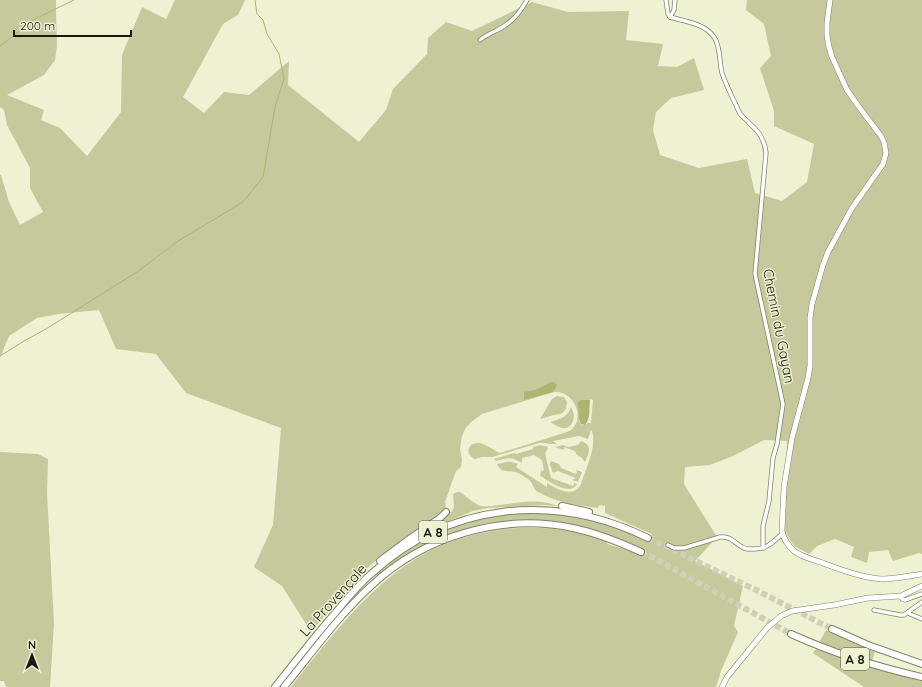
<svg xmlns="http://www.w3.org/2000/svg" width="922" height="687" viewBox="0 0 922 687" font-family="Quicksand,sans-serif">
  <rect width="100%" height="100%" fill="#eef2d2"/>
  <g fill="#c5c99b" fill-rule="evenodd">
    <path d="M0,0H56V12L57,46L55,60L44,75L7,95L44,110L41,120L60,128L87,156L121,112L122,55L142,7L166,19L175,0H245L238,15L223,24L183,97L204,113L224,92L249,95L289,61L288,85L359,142L386,110L393,89L427,54L428,38L446,22L472,31L532,2L568,12L629,11L626,40L663,44L658,66L677,67L694,58L704,90L671,98L656,112L653,130L660,155L699,168L747,159L755,193L782,201L807,182L814,144L774,126V111L760,68L771,56L764,24L746,10L747,0H922V554L919,553L893,561L888,550L869,552L867,563L851,557L854,547L835,539L817,546L809,554L794,546L784,530L787,441L764,440L733,456L710,465L685,467L684,484L717,537L695,561L743,586L734,626L738,632L721,671L716,687H291C336,631 385,563 456,540C464,537 473,535 482,533C506,527 530,527 554,529C560,530 566,530 572,531C584,534 596,538 607,541V544L644,555L646,551C630,542 610,535 592,530C515,509 439,526 377,576L376,575C386,566 396,558 407,550C452,520 512,508 566,515C595,519 623,530 650,541L652,534L605,513V506L599,505L598,508C574,504 560,504 538,492C534,490 534,486 531,482C529,479 522,475 518,473C510,469 502,475 497,464C506,462 509,460 518,464L516,467L547,487V483C557,489 573,499 581,484C585,471 599,442 591,430L588,439L579,436L553,441L557,444H551L544,443H539L492,457H482L475,459C464,454 468,442 479,443C486,444 493,450 500,453L567,432C588,422 575,390 554,392L482,414L470,423L465,429L462,436L460,449L462,460L461,467L456,471L445,502L446,505L443,513L422,528L410,535L384,554L365,570L347,589L311,632L282,586L254,567L273,525L281,428L186,393L156,354L116,349L99,310L58,314L37,318L9,336L0,358V175H1L9,202L20,225L43,212L30,188V168L7,125L4,110L0,107ZM590,399L593,400L591,423H587V424L582,425L580,423L579,421V406L581,400H590Z"/>
    <polygon points="557,396 564,397 567,402 566,409 561,414 554,415 540,419 552,399"/>
    <path d="M571,407C572,409 574,413 574,416C574,422 569,430 562,428C558,427 554,424 550,422C560,419 568,417 571,407Z"/>
    <path d="M581,441C593,445 589,453 585,462L581,457L577,455L575,451L564,447V450L555,447L563,445L568,447L578,445Z"/>
    <path d="M540,445L548,447L545,454L551,478L573,486L574,485V483L577,484C570,497 549,481 540,476L541,471L544,470L542,460L534,455L522,458V463C510,456 508,458 496,461L494,459L514,453L516,454L533,449V447Z"/>
    <polygon points="0,452 38,454 48,459 47,493 54,624 50,687 6,687 4,681 0,681"/>
    <polygon points="551,461 559,464 561,468 576,474 577,473 576,470 582,472 578,482 572,480 576,478 558,471 553,473 550,464"/>
    <path d="M457,492H460C466,496 474,504 481,506C486,507 493,506 499,505C519,503 538,498 557,506L543,505L525,506L488,508L473,511L424,531L423,530L452,511L454,508L453,494Z"/>
    <polygon points="826,630 875,652 872,661 819,643"/>
    <polygon points="816,649 872,668 922,681 922,687 864,687 813,653"/>
  </g>
  <g fill="#afb472">
    <polygon points="551,382 554,382 557,385 556,387 553,392 524,400 524,392 536,390"/>
    <path d="M581,400H590C589,408 591,419 585,425L581,424C577,418 580,409 577,403Z"/>
  </g>
  <g fill="none" stroke-linecap="round" stroke-linejoin="round">
    <g stroke="#afb472" stroke-width="1">
      <polyline points="0,46 35,19 74,0"/>
      <polyline points="0,356 24,341 46,329 137,272 178,241 243,202 263,177 275,107 284,79 279,54 267,34 263,20 257,14 255,0"/>
    </g>
    <g stroke="#ced1b5" stroke-width="6" stroke-dasharray="6 3" stroke-linecap="butt">
      <polyline points="648,538 756,590 832,629"/>
      <polyline points="641,552 654,558 791,634"/>
    </g>
    <g stroke="#808367" stroke-width="5">
      <g id="street">
        <path d="M666,0L668,14L670,17C686,22 704,23 714,37C721,47 719,62 722,73C725,82 729,90 733,99C736,104 738,111 741,115C744,118 748,121 750,124C759,131 765,142 766,153L755,274L783,404L777,444L773,458L769,501L763,526V545L764,548"/>
        <polyline points="670,17 674,10 675,0"/>
        <path d="M480,40C488,33 498,31 507,24C516,18 522,9 527,0"/>
        <path d="M668,545L674,548H684L720,537C731,536 733,542 742,547C746,550 750,549 755,549C767,549 773,542 782,534"/>
        <polyline points="901,596 902,599 905,600 922,594"/>
        <polyline points="874,610 900,615 904,615 922,602"/>
        <polyline points="908,612 910,614 922,619"/>
      </g>
    </g>
    <g stroke="#808367" stroke-width="6">
      <g id="secondary">
        <path d="M830,0L827,23V35L829,47L832,57L847,90L859,107L881,136L884,142L886,153L883,164L852,208L828,252L823,265L812,304L810,318V366L808,378L792,438L784,487L782,531C783,538 789,547 794,551C802,557 811,559 820,562C839,569 862,578 882,579C896,579 909,576 922,574"/>
        <polyline points="722,687 727,677 767,628 781,616 792,611 834,605 868,598 901,596 905,594 922,586"/>
      </g>
    </g>
    <g stroke="#808367" stroke-width="8">
      <g id="highway">
        <polyline points="562,506 589,512"/>
        <polyline points="380,561 408,540 440,518 446,512"/>
        <polyline points="832,629 868,645 922,664"/>
        <path d="M791,634C833,653 877,667 922,677"/>
        <path d="M275,687C295,662 315,636 336,612C347,599 358,585 371,574C450,502 554,492 648,538"/>
        <path d="M284,687C312,653 338,616 371,586C424,536 502,513 573,528C597,533 619,542 641,552"/>
      </g>
    </g>
    <use href="#street" stroke="#fff" stroke-width="3.5"/>
    <use href="#secondary" stroke="#fff" stroke-width="5"/>
    <use href="#highway" stroke="#fff" stroke-width="6"/>
  </g>
  <g text-anchor="middle" dominant-baseline="central" stroke-width="3" stroke-linejoin="round" paint-order="stroke">
    <g fill="#eef2d2" stroke="#585a49" stroke-width="1">
      <rect x="419" y="521" width="28" height="22" rx="3"/>
      <rect x="841" y="648" width="28" height="22" rx="3"/>
    </g>
    <g font-size="13" font-weight="bold" fill="#18190e">
      <text x="433" y="532">A 8</text>
      <text x="855" y="659">A 8</text>
    </g>
    <g font-size="14" fill="#18190e" stroke="#eef2d2">
      <text transform="translate(779 326) rotate(79)">Chemin du Gayan</text>
      <text transform="translate(333 600) rotate(-48)">La Provençale</text>
    </g>
  </g>
  <g transform="translate(32 655)" stroke="#eef2d2" stroke-width="3" paint-order="stroke">
  <path d="M0-3L7 15L0 10L-7 15Z" fill="#18190e"/>
  <text y="-6" font-size="11" font-weight="bold" text-anchor="middle" fill="#18190e">N</text>
  </g>
  <path d="M14 30v6h117v-6" fill="none" stroke="#18190e" stroke-width="2"/>
  <text x="20" y="30" font-size="12" fill="#18190e" stroke="#eef2d2" stroke-width="3" paint-order="stroke">200 m</text>
</svg>
